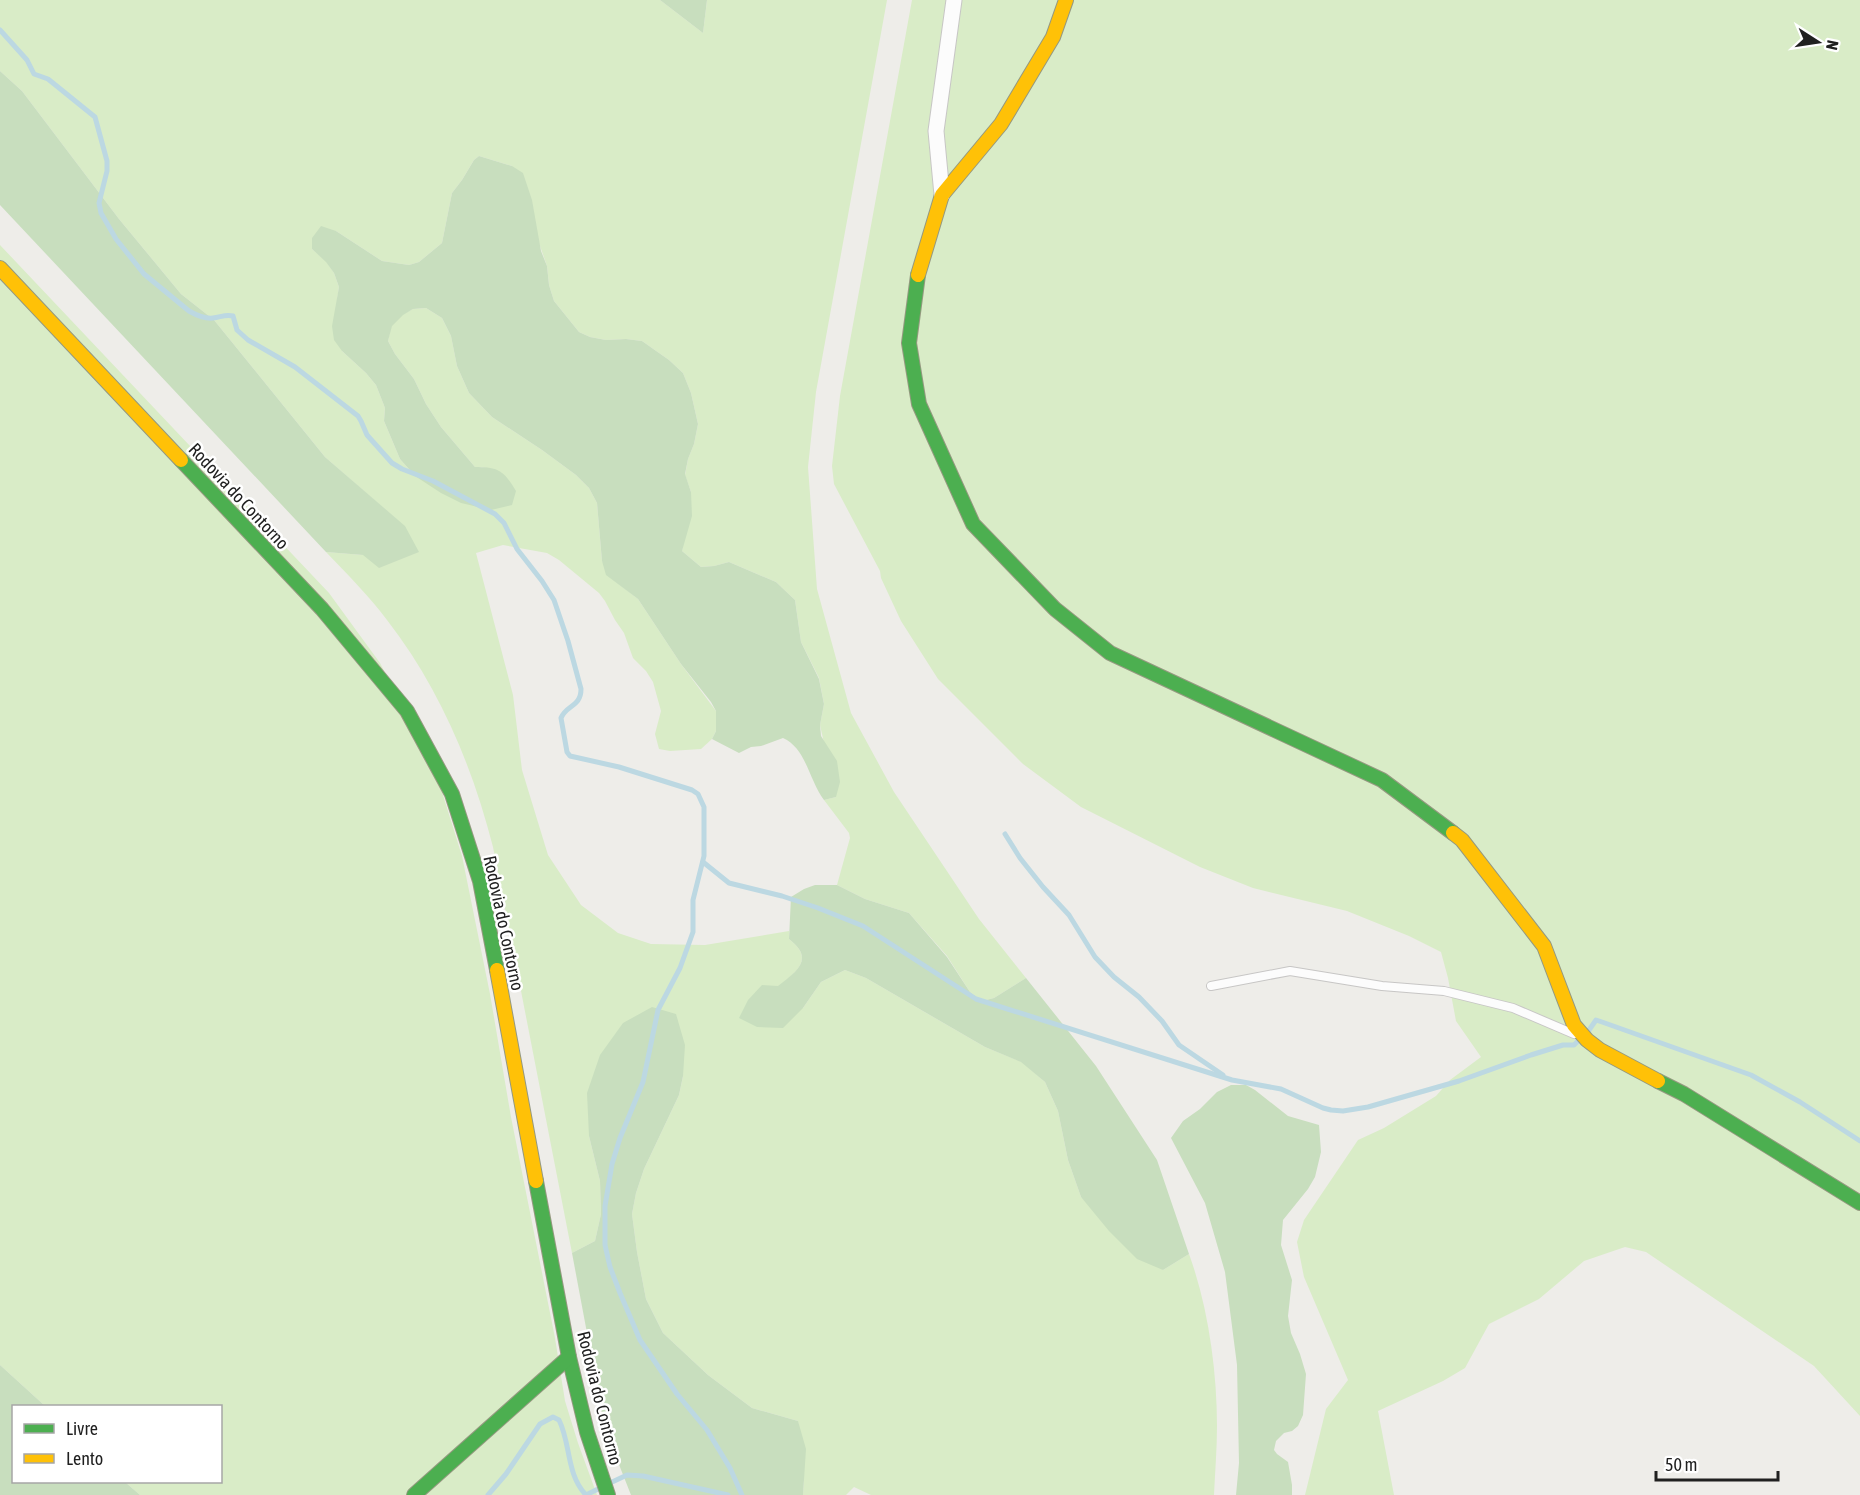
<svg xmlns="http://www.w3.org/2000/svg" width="1860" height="1495" viewBox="0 0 1860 1495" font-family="'Asap Condensed',sans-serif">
  <rect width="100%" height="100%" fill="#eeede9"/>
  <g fill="#d9ecc7">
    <path d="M0,0H660L703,33L707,0H887L816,392L808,467L817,589L851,713L894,792L979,919L1026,978L994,998L982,1001L970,992L947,956L909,913L865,899L837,885L850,838L849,833L824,800L836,797L820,725L824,704L819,678L801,642L795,600L776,582L729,562L714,566L701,567L682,551L691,492L685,475L688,459L694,444L698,424L691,393L683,373L669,360L642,341L626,339L606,340L590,337L579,332L554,301L549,285L547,266L512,166L479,156L474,160L462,180L452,193L442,243L419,262L409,265L382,261L336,231L312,249L326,261L334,273L339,287L337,300L342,351L366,373L376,385L385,408L384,421L400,459L415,476L487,467H475L441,427L426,404L414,379L395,354L388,341L391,326L403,314L413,309L426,308L442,318L451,336L457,366L469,393L492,417L542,450L576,475L589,488L597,503L602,561L615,581L638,599L681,664L716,711V731L712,739L701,749L670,751L659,749L655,734L661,711L653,682L646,671L633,658L624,633L615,620L605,601L599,593L559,560L547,553L503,545L476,553L513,695L522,770L548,855L581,905L618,933L651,944L705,945L789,931V939C815,959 797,971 778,987L803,1008L821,982L845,970L866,978L985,1047L1022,1062L1045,1082L1058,1111L1068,1160L1081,1197L1163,1270L1189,1254C1208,1306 1217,1370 1217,1426C1217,1449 1215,1472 1214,1495H871L854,1487L846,1495H803L804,1477L798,1421L752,1408L708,1375L663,1333L646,1299L637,1252L632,1214L636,1193L644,1169L679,1095L683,1076L589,1136L600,1181L601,1214L595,1241L572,1253L493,847C472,765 439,687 387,620C369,596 347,574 326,552L363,555L404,526L325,457L214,320L181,294L119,219L22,91L0,71Z"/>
    <polygon points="912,0 1860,0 1860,1416 1814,1366 1646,1252 1625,1247 1584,1261 1539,1299 1489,1324 1465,1368 1443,1381 1378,1411 1394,1495 1305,1495 1326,1409 1348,1380 1304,1277 1297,1242 1304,1220 1358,1140 1384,1128 1436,1096 1450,1080 1481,1057 1456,1021 1448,978 1441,952 1409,936 1347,911 1253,888 1200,867 1081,807 1023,764 938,679 901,621 881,578 880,571 834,484 832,466 840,396"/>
    <polygon points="0,245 329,593 380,663 433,763 462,856 490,994 511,1117 555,1338 565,1401 578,1443 597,1495 140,1495 125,1482 220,1482 220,1406 45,1406 0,1365"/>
  </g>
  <g fill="#c8debe">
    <polygon points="660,0 707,0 703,33"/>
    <polygon points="0,71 22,91 119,219 181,294 214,320 325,457 405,526 419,552 379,568 363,555 326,552 0,205"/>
    <path d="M479,156L512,166L523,173L532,200L541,251L547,266L549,285L554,301L579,332L590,337L606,340L626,339L642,341L669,360L683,373L691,393L698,424L694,444L688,459L685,474L691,492L692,516L682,551L701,567L714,566L729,562L776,582L795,600L801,642L819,679L824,704L820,725L821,736L837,761L840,782L836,797L824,800C809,780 806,748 783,738L761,746L751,747L739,753L712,739L716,731V711L711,702L681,664L638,599L606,575L602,561L597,503L589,488L576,475L542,450L492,417L469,393L457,366L451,336L442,318L426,308L413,309L403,315L392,326L388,341L395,354L414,379L426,404L441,427L475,467C499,467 504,471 516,491L512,505L491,510L461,503L441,493L415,476L400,459L384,421L385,408L376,385L366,373L342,351L334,340L332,326L339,287L334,273L326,262L312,249V238L321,226L336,231L382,261L409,265L419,262L442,243L452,193L462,180L474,160Z"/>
    <path d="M815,885H837L865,899L909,913L947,957L970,992L982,1001L994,998L1026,978L1096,1066L1157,1160L1189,1254L1163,1270L1137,1259L1109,1231L1081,1197L1068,1160L1058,1111L1045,1082L1021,1062L985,1047L866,978L845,970L821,982L803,1008L783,1028L757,1027L739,1018L748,1000L762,985L778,986C797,971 815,959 789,939L791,897L804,889Z"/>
    <polygon points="652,1007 676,1014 685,1045 683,1076 679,1095 644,1169 636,1193 632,1214 637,1252 646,1299 663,1333 708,1375 752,1408 798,1421 806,1449 803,1495 631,1495 605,1429 572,1253 595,1241 601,1214 600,1181 589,1136 587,1093 600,1055 623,1023"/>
    <polygon points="1231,1085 1246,1085 1255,1090 1288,1116 1319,1125 1321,1152 1315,1177 1308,1189 1283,1220 1281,1245 1292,1280 1288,1316 1291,1333 1300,1354 1306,1374 1303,1415 1298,1426 1292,1431 1284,1433 1276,1441 1274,1450 1277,1454 1288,1462 1292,1485 1292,1495 1236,1495 1239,1463 1237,1365 1225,1272 1205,1203 1171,1138 1183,1121 1200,1109 1217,1092"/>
    <polygon points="0,1365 45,1406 14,1406 14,1482 125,1482 140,1495 0,1495"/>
  </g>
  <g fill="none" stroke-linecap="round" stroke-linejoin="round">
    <g stroke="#bcd8e2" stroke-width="5">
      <path d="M0,30L27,60L34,74L48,79L95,117L107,161V171L99,203L101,213L116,239L144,274L189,311C196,315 204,319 213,318C221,317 226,314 233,316L237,330L248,340L295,367L358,416L361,421L367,435L392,463L402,469L433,481L495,514L504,523L517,549L542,581L554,600L568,641L581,689C581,707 566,705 561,718L567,752L570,756L619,767L692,790L698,794L704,807V856L693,900V932L680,968L658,1010L643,1082L620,1138L612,1164L605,1206V1245L610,1267L620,1293L640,1340L677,1394L707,1430L730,1468L742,1495"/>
      <polyline points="1005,834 1020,858 1043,887 1069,915 1095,957 1114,977 1139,997 1162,1021 1179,1045 1223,1075"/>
      <polyline points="703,862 729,883 782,896 818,908 863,926 976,999 1232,1080 1281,1089 1323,1108 1331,1110 1343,1111 1368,1107 1459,1081 1531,1055 1563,1045 1574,1045 1580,1039"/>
      <polyline points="1587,1033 1596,1020 1602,1022 1751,1075 1800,1102 1860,1141"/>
      <polyline points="610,1483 627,1475 643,1476 728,1495"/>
      <path d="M488,1495L506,1474L540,1424L553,1417L559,1420C571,1444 566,1474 586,1495L602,1487"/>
    </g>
    <g stroke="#c7c6c5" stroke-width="10">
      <polyline id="lane" points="1211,986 1290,971 1382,986 1444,991 1513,1008 1574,1034"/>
    </g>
    <g stroke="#c7c6c5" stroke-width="17">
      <polyline id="street" points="942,195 936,131 954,0"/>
    </g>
    <g stroke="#959980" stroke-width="16">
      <g id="fast">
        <polyline points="918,275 909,343 919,404 973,524 1055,609 1110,653 1382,780 1453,833"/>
        <polyline points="181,460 322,609 407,711 452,794 480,881 497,970"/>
        <polyline points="1658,1081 1684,1094 1860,1203"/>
        <polyline points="536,1181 569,1357 587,1432 608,1495"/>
        <polyline points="414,1495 569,1357"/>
      </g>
    </g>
    <g stroke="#959980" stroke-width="16">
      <g id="slow">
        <polyline points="0,268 181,460"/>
        <polyline points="918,275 942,195 1001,124 1053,37 1066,0"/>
        <polyline points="1453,833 1462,840 1544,946 1574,1025 1587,1040 1600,1050 1658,1081"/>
        <polyline points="497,970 536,1181"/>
      </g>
    </g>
    <use href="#lane" stroke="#fcfcfc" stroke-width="8"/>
    <use href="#street" stroke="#fcfcfc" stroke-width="15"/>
    <use href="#fast" stroke="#4caf50" stroke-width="14"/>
    <use href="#slow" stroke="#ffc107" stroke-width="14"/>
  </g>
  <g text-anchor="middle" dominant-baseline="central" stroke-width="5" stroke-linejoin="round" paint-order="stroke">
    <g font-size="18" fill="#202020" stroke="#fff">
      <text transform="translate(239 496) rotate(47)">Rodovia do Contorno</text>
      <text transform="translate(504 923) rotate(78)">Rodovia do Contorno</text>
      <text transform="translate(600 1398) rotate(76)">Rodovia do Contorno</text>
    </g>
  </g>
  <rect x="12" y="1405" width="210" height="78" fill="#ffffff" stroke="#a6a6a6" stroke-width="1.5"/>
  <rect x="24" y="1424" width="30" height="9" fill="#4caf50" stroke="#a6a6a6" stroke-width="1.5"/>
  <text x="66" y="1435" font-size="18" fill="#202020">Livre</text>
  <rect x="24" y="1454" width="30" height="9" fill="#ffc107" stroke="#a6a6a6" stroke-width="1.5"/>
  <text x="66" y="1465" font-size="18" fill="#202020">Lento</text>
  <g transform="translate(1818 42) rotate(102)" stroke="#ffffff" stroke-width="4.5" paint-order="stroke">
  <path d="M0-4.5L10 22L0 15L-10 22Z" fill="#202020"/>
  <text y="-9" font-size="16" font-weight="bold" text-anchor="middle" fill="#202020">N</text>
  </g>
  <path d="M1656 1471v9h122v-9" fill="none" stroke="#202020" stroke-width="3"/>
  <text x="1665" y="1471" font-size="18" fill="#202020" stroke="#ffffff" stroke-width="4.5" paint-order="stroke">50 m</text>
</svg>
